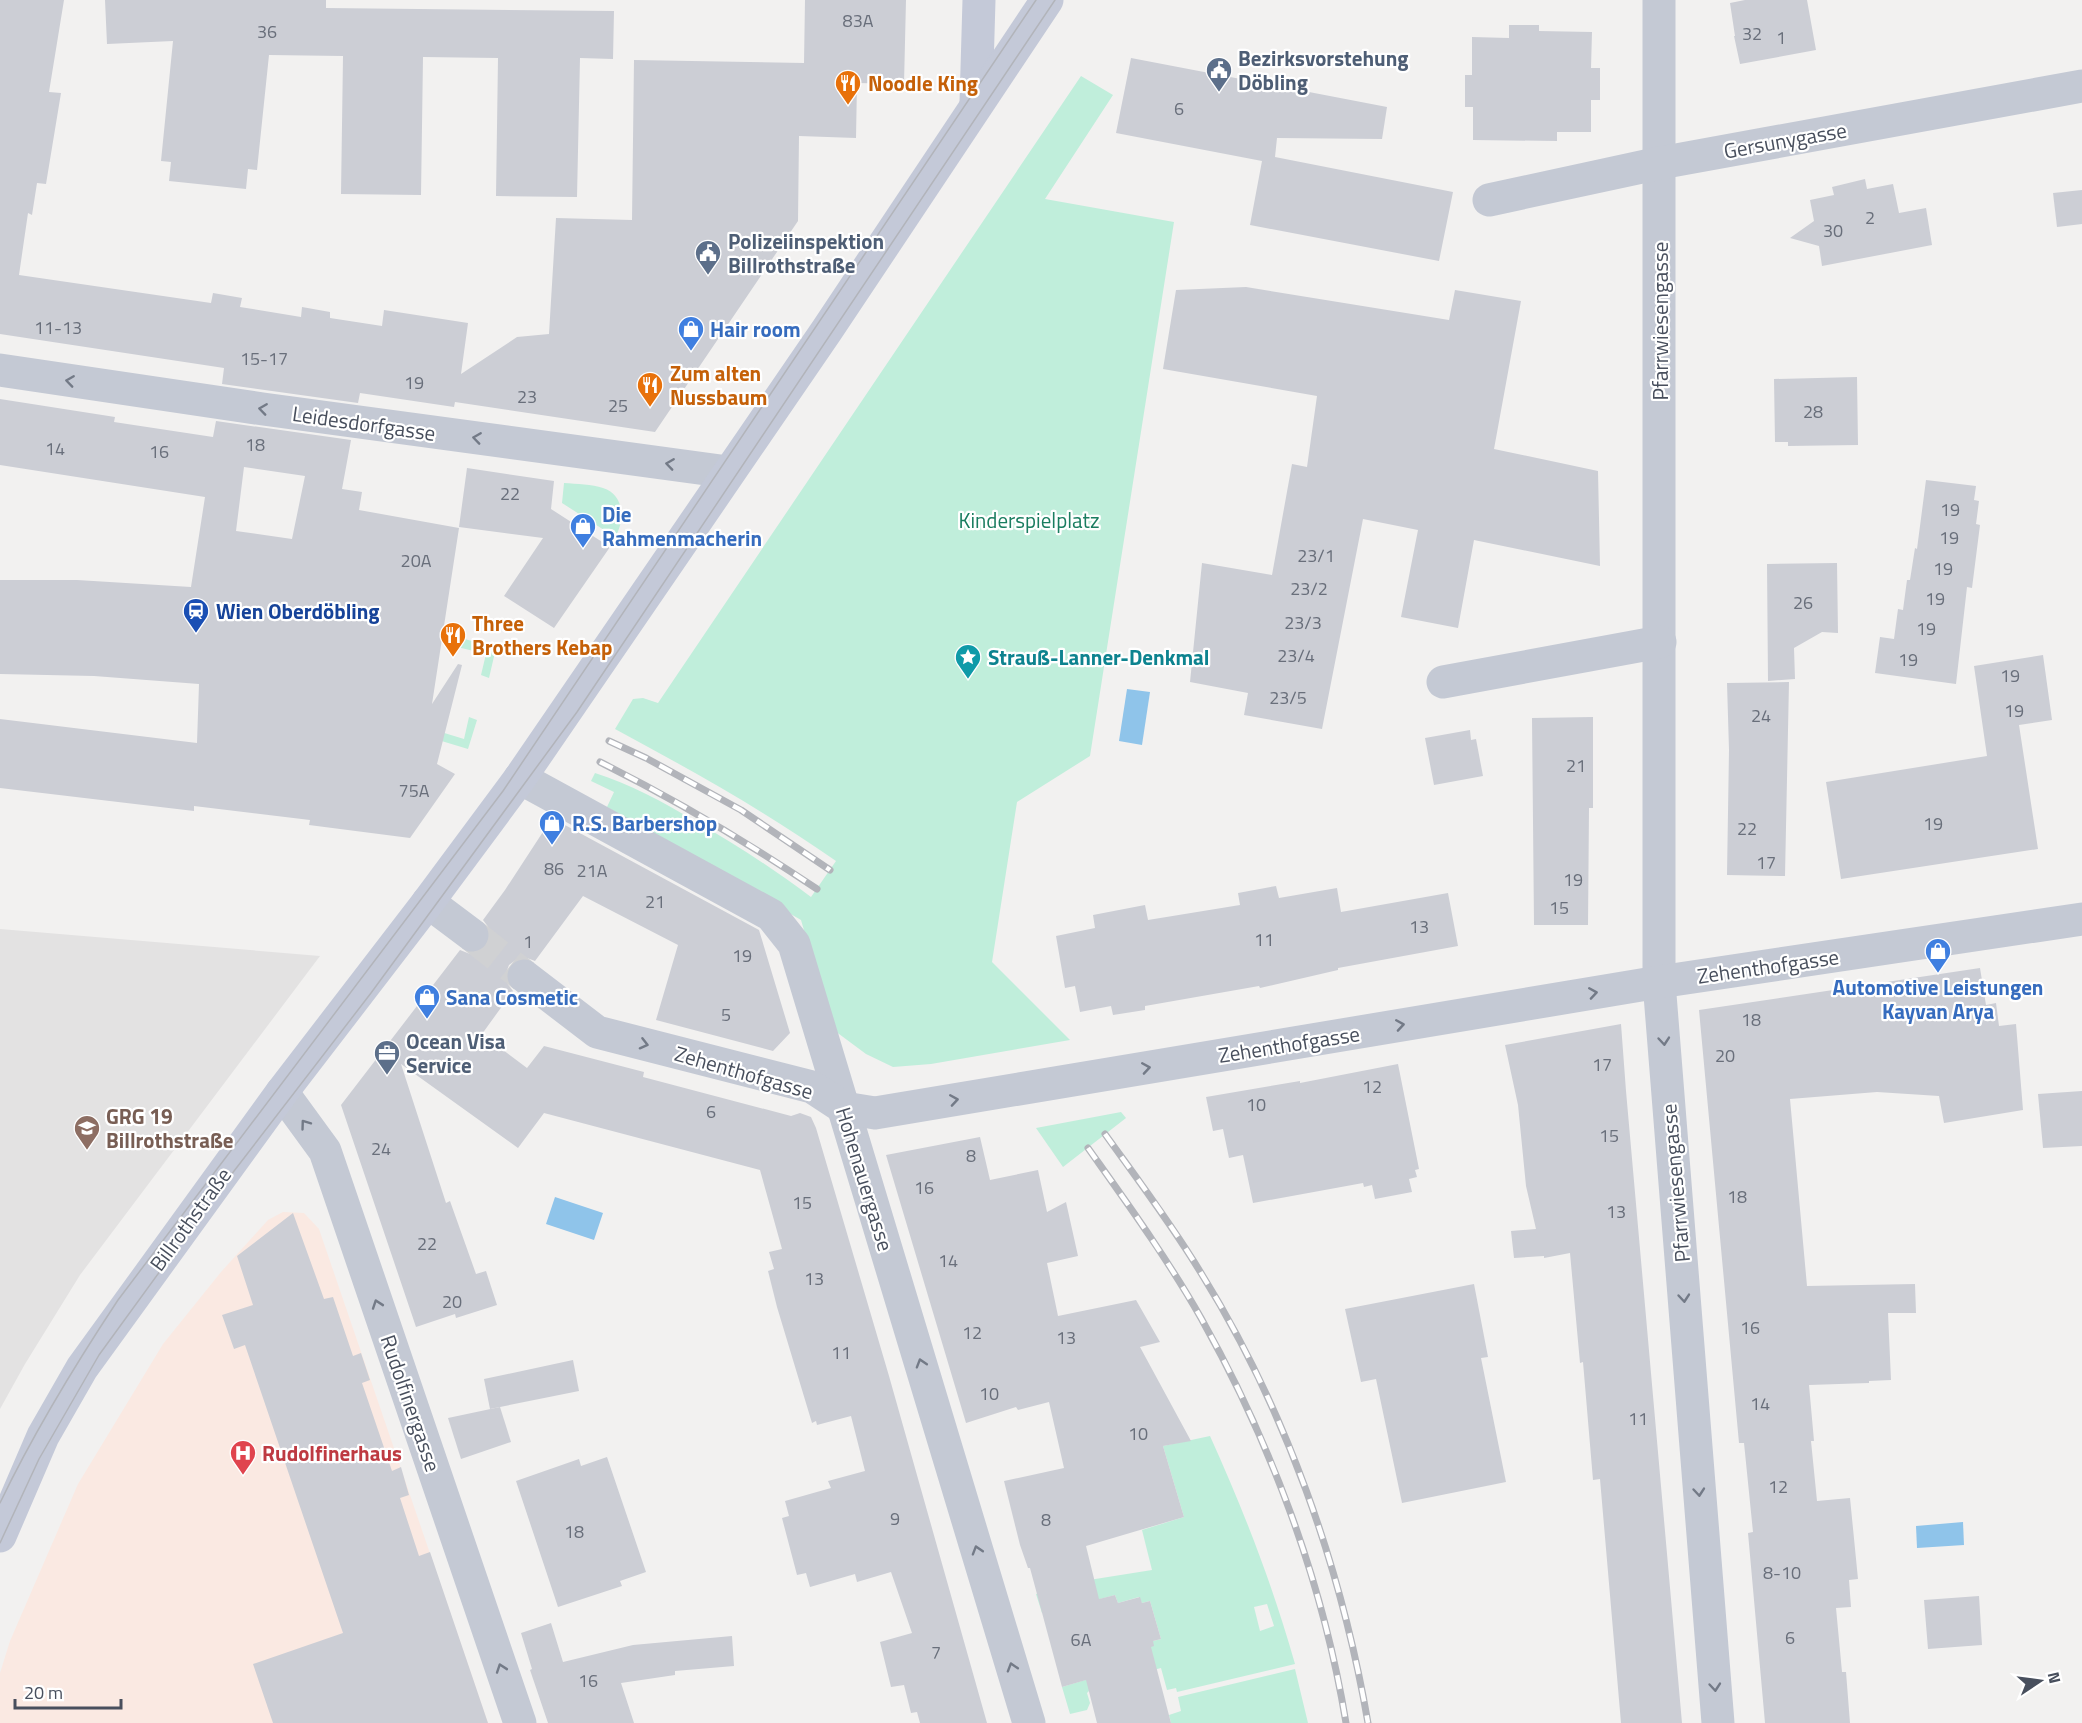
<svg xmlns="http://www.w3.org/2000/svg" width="2082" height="1723" viewBox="0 0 2082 1723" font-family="'Titillium Web',sans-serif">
  <rect width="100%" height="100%" fill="#f2f1f0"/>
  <polygon fill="#e3e2e2" points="0,929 320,956 80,1275 25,1364 0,1409"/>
  <polygon fill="#fae9e2" points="283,1212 304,1213 319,1229 488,1723 0,1723 0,1673 10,1641 78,1484 163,1344 221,1272 268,1220"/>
  <g fill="#c0eedb" fill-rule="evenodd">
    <path d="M1081,76L1113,95L1045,199L1174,222L1090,756L1017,802L992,962L1070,1040L931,1064L893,1067L866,1054L835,1031L832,1026L801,920L607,807L614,792L591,781L595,773C630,784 663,802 695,821C735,844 774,869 811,897L836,861C765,811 691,770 615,729L633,699L643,698L658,703Z"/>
    <path d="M564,483C577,484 592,484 603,488C625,495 625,521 615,537L562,503Z"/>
    <polygon points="451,635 496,648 489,678 481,675 486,654 449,645"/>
    <polygon points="469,717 477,720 468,749 425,736 428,728 464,739"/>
    <polygon points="1121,1112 1126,1118 1063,1167 1036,1128"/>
    <path d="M1210,1436C1244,1511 1273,1586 1295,1664L1177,1692L1176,1688L1167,1690L1161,1668L1095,1685L1087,1693L1090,1703L1087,1710L1070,1714L1062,1687L1095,1677L1153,1641L1161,1639L1150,1601L1142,1603L1139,1597L1118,1603L1115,1595L1085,1603L1084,1600L1042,1613L1036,1594L1089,1580L1152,1570L1142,1530L1184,1517L1163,1446ZM1267,1604L1274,1626L1260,1631L1254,1607Z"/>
    <polygon points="1295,1669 1308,1723 1171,1723 1169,1715 1181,1711 1178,1697"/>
  </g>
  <g fill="#8fc4ea">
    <polygon points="1127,689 1150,692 1142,745 1119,741"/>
    <polygon points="555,1197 603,1213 594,1240 546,1224"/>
    <polygon points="1963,1522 1964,1545 1917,1548 1916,1526"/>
  </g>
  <g fill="#ccced5" fill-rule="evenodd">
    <polygon points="0,0 64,0 49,92 61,93 46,184 37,183 32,215 28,213 19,275 211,303 213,293 242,298 240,307 301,317 302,307 330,312 330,318 382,326 384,310 468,323 461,374 517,337 549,334 556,218 632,220 634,60 804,63 805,0 906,0 904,84 857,83 856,138 799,136 798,221 655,432 455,402 454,407 360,393 358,403 222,384 224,368 0,334"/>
    <polygon points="105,0 326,0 326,8 614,11 613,59 580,58 577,197 496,196 498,58 423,57 421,195 341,194 343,56 269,55 257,170 248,169 246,189 169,181 171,162 161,161 173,41 107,44"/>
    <polygon points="1745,0 1807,0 1816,50 1740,64 1734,36 1735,36 1730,3"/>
    <polygon points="1509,25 1539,25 1539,31 1592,32 1591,68 1600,68 1600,100 1591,100 1591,132 1557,132 1557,141 1473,140 1473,107 1465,107 1465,75 1472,75 1472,37 1509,38"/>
    <polygon points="1131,58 1387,107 1382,139 1277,138 1275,157 1453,192 1439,261 1250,225 1262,161 1116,133"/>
    <polygon points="1865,179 1867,189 1893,184 1899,213 1926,208 1932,245 1822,266 1819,246 1790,238 1814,221 1810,200 1834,195 1832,187"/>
    <polygon points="2082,190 2082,224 2057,227 2053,193"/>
    <polygon points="1246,287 1449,320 1455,290 1521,301 1494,449 1598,471 1600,566 1474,540 1458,628 1401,617 1418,530 1363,519 1322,729 1244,715 1248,693 1190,682 1202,563 1272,575 1292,464 1307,467 1317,396 1163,369 1176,290"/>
    <polygon points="1857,377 1858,445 1788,446 1788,442 1775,442 1774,379"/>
    <path d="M0,399L115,417L114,422L213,437L216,421L351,440L342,489L362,492L359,510L459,528L432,704L458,664L462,665L437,764L455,774L410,838L309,825L310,820L194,806V811L0,788V719L197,743L199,684L94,676L0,674V580H77L191,587L205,497L0,465ZM244,467L305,476L292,539L236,531Z"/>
    <polygon points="467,468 554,481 551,509 610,547 554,628 504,596 543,538 459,527"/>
    <polygon points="1926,480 1976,486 1974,500 1979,501 1976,524 1980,525 1972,588 1967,587 1956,684 1875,673 1880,637 1894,639 1898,609 1903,610 1907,580 1910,580 1915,548 1917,549"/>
    <polygon points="1837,563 1838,633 1822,632 1794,648 1795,679 1768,681 1767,564"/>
    <polygon points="2043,655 2052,720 2019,725 2038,849 1841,879 1826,782 1987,756 1974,666"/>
    <polygon points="1789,682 1785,876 1727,875 1729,750 1727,683"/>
    <polygon points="1593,717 1593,808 1589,808 1588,925 1534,925 1532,718"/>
    <polygon points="1470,730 1471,740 1476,739 1483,776 1434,785 1425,738"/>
    <polygon points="552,818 759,930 790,1033 773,1051 656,1020 678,945 583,896 535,961 527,958 517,959 509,965 506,973 507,983 513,991 482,1034 527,1068 544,1046 644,1072 643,1077 791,1116 800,1113 811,1117 816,1128 889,1376 987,1723 920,1723 917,1712 911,1713 904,1685 891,1687 880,1642 912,1633 891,1572 857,1582 855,1574 810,1587 806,1573 797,1575 782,1518 789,1516 785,1501 831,1488 828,1481 865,1471 851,1416 817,1425 816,1421 812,1423 777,1307 768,1271 774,1269 769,1252 782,1249 760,1170 544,1113 518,1148 401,1064 446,1203 450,1201 476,1274 486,1271 497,1305 456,1318 455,1314 416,1327 341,1105 460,950 470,954 480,952 487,946 490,938 489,928 483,920 505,890"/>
    <polygon points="1276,886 1279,898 1337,888 1341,912 1448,893 1458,946 1338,968 1338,970 1260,988 1259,986 1145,1006 1145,1010 1113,1015 1111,1006 1080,1012 1075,986 1065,988 1056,936 1095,928 1093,915 1145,905 1148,920 1240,905 1238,893"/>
    <polygon points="1980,968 1986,1005 1996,1003 1999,1026 2016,1024 2023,1110 1944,1123 1939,1096 1877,1092 1790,1099 1807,1286 1915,1284 1916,1313 1888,1313 1891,1380 1869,1381 1869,1383 1809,1385 1814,1441 1811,1441 1817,1501 1850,1498 1858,1579 1849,1580 1851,1607 1836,1608 1842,1672 1846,1672 1850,1723 1765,1723 1748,1533 1753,1532 1744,1443 1739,1443 1699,1010"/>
    <polygon points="1621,1024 1626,1091 1682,1723 1621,1723 1600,1479 1593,1480 1583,1362 1580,1363 1570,1253 1544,1258 1544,1256 1514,1258 1511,1231 1536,1229 1526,1186 1518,1105 1505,1045"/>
    <polygon points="1398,1064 1419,1169 1415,1170 1417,1177 1409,1179 1412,1192 1375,1199 1372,1185 1364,1187 1363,1183 1253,1203 1243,1155 1229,1158 1223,1129 1213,1131 1206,1097 1300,1081 1300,1083"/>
    <polygon points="2082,1091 2082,1146 2043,1148 2038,1094"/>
    <polygon points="980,1137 990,1180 1038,1170 1047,1212 1066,1202 1078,1256 1047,1263 1058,1316 1136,1300 1160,1342 1140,1347 1191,1441 1163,1446 1184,1517 1086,1546 1099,1599 1115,1595 1118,1603 1140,1597 1142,1603 1150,1601 1161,1639 1153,1641 1154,1646 1151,1647 1171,1723 1097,1723 1086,1680 1062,1687 1030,1568 1028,1568 1020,1545 1004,1481 1064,1468 1049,1402 1018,1410 1016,1407 966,1423 886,1155"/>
    <polygon points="293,1213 324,1299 333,1297 353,1356 361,1353 370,1380 362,1383 392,1471 401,1467 409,1495 400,1498 419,1556 430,1552 488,1723 273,1723 253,1664 343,1633 245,1345 234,1349 222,1315 253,1305 237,1256"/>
    <polygon points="1474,1284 1488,1357 1481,1358 1506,1482 1402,1503 1376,1379 1361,1382 1345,1309"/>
    <polygon points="573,1360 579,1391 490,1409 484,1379"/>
    <polygon points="500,1407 511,1442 461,1459 448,1418"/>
    <polygon points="607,1457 646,1572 620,1581 622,1586 558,1607 516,1481 579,1459 581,1466"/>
    <polygon points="1979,1596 1982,1645 1928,1649 1924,1600"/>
    <polygon points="551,1623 563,1662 633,1645 732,1636 734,1666 675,1671 675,1675 621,1683 634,1723 548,1723 530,1670 532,1669 521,1633"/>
  </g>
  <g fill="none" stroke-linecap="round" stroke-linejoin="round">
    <polyline stroke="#d0d1d3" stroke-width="33" stroke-dasharray="33 16" stroke-linecap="butt" points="472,935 524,976"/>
    <g stroke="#c4c9d4" stroke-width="33">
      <polyline points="1659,0 1659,982 1718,1723"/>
      <polyline points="1489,200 1660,163 2082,86"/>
      <polyline points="0,370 263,409 728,472"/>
      <polyline points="1443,682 1660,642"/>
      <polyline points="520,778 771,915 794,944 1029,1723"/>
      <polyline points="428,902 472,935"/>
      <polyline points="524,976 597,1032 812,1087 844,1108 875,1113 1659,982 2082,919"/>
      <polyline points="282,1092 325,1151 520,1723"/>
    </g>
    <g stroke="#c4c9d8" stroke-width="33">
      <polyline points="976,103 979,0"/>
      <polyline points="0,1536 43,1436 82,1368 282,1092 428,902 520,778 827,330 1047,0"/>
    </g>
    <g stroke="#b2b4ba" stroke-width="1.5">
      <path d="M0,1503C34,1432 75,1365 118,1300L503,791L1036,0"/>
      <polyline points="0,1543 39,1459 99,1355 214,1197 371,993 577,712 1055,0"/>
    </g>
    <g stroke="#b2b4ba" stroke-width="7">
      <g id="rail">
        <polyline points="609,741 646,758 741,810 830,870"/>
        <path d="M600,762C676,800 747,842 817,889"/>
        <path d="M1105,1134C1138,1180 1172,1225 1201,1273C1285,1408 1341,1566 1368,1723"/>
        <path d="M1088,1148C1127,1203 1167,1258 1201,1318C1271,1443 1323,1582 1346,1723"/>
      </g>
    </g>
    <use href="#rail" stroke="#fff" stroke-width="4.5" stroke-dasharray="14" stroke-linecap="butt"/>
  </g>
  <defs><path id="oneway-chevron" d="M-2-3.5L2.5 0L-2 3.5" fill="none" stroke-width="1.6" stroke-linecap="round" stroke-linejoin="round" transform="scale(1.5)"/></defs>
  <g stroke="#737a87">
    <use href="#oneway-chevron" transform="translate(70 381) rotate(-172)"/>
    <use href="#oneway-chevron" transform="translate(263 409) rotate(-172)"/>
    <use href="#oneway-chevron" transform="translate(477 438) rotate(-172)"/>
    <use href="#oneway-chevron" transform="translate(670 464) rotate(-172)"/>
    <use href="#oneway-chevron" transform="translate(1593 993) rotate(-9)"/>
    <use href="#oneway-chevron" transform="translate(1400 1025) rotate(-9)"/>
    <use href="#oneway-chevron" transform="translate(1664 1041) rotate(85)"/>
    <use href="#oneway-chevron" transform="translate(644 1044) rotate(14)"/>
    <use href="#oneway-chevron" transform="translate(1146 1068) rotate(-9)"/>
    <use href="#oneway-chevron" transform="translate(954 1100) rotate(-9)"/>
    <use href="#oneway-chevron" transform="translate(305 1124) rotate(-126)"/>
    <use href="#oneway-chevron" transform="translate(1684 1298) rotate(85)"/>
    <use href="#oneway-chevron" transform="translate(377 1304) rotate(-109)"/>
    <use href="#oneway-chevron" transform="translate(921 1363) rotate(-107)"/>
    <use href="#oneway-chevron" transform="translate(1699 1492) rotate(85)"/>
    <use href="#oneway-chevron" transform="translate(977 1550) rotate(-107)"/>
    <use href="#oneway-chevron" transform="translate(1012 1667) rotate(-107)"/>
    <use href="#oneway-chevron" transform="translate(501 1668) rotate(-109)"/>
    <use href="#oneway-chevron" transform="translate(1715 1687) rotate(85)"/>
  </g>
  <defs>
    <g id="civic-pin" transform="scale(1.35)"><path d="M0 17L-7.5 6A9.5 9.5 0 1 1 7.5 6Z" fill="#5c6f8a" stroke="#fff"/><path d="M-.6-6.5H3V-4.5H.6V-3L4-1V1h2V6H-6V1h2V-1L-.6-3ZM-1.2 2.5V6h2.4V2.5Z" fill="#fff"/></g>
    <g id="restaurant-pin" transform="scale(1.35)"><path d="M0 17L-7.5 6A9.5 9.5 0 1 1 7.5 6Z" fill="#e8710a" stroke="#fff"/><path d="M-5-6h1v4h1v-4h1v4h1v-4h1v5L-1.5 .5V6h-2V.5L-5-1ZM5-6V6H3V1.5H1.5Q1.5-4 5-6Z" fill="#fff"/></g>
    <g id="shop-pin" transform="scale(1.35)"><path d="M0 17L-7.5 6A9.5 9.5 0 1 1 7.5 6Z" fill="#3f7fe0" stroke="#fff"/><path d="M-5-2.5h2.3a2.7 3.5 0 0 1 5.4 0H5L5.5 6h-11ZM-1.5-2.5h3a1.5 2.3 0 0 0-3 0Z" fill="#fff"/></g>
    <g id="station-pin" transform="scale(1.35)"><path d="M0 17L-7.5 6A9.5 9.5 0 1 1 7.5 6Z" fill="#1a4fb4" stroke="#fff"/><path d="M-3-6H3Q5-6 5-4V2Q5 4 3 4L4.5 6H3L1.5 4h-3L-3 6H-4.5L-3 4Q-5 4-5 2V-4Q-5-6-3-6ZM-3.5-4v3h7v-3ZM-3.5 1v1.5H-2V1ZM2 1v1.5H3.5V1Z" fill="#fff"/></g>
    <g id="sight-pin" transform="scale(1.35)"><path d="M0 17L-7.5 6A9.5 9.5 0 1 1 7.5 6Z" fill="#0f9aa8" stroke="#fff"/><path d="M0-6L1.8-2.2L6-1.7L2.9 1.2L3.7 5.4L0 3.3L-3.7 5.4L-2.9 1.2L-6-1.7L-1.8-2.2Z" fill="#fff"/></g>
    <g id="office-pin" transform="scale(1.35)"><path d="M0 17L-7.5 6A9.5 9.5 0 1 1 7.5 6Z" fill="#5c6f8a" stroke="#fff"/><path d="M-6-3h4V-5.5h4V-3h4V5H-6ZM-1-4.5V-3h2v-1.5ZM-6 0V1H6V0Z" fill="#fff"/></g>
    <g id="school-pin" transform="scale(1.35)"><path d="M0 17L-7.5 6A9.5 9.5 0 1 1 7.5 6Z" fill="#8d6e63" stroke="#fff"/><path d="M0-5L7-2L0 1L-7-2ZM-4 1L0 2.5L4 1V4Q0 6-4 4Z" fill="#fff"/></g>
    <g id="hospital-pin" transform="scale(1.35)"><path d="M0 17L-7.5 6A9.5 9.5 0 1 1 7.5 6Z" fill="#e0444e" stroke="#fff"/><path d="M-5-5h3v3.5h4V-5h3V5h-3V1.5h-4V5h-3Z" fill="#fff"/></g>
  </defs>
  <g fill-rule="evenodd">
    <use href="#civic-pin" x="1219" y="70"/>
    <use href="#restaurant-pin" x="848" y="83"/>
    <use href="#civic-pin" x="708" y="253"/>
    <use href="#shop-pin" x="691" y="329"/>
    <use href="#restaurant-pin" x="650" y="385"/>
    <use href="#shop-pin" x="583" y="526"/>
    <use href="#station-pin" x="196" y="611"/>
    <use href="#restaurant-pin" x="453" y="635"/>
    <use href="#sight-pin" x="968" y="657"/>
    <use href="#shop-pin" x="552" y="823"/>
    <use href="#shop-pin" x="1938" y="951"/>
    <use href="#shop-pin" x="427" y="997"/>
    <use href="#office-pin" x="387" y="1053"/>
    <use href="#school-pin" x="87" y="1128"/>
    <use href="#hospital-pin" x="243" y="1453"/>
  </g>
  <g text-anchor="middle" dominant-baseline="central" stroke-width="4.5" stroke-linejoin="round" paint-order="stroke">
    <g font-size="18" fill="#696f7b">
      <text x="858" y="20">83A</text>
      <text x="267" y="31">36</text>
      <text x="1752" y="33">32</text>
      <text x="1781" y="37">1</text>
      <text x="1179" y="108">6</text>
      <text x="1870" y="217">2</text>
      <text x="1833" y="230">30</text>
      <text x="58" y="327">11-13</text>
      <text x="264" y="358">15-17</text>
      <text x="414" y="382">19</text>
      <text x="527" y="396">23</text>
      <text x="618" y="405">25</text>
      <text x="1813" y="411">28</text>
      <text x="255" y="444">18</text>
      <text x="55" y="448">14</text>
      <text x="159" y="451">16</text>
      <text x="510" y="493">22</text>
      <text x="1950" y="509">19</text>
      <text x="1949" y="537">19</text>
      <text x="1316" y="555">23/1</text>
      <text x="416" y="560">20A</text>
      <text x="1943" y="568">19</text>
      <text x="1309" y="588">23/2</text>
      <text x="1935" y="598">19</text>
      <text x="1803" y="602">26</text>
      <text x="1303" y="622">23/3</text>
      <text x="1926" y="628">19</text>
      <text x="1296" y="655">23/4</text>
      <text x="1908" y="659">19</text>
      <text x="2010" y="675">19</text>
      <text x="1288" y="697">23/5</text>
      <text x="2014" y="710">19</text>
      <text x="1761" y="715">24</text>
      <text x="1576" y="765">21</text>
      <text x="414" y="790">75A</text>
      <text x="1933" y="823">19</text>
      <text x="1747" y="828">22</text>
      <text x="1766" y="862">17</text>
      <text x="554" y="868">86</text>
      <text x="592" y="870">21A</text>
      <text x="1573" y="879">19</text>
      <text x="655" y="901">21</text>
      <text x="1559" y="907">15</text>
      <text x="1419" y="926">13</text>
      <text x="1264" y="939">11</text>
      <text x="528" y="941">1</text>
      <text x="742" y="955">19</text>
      <text x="726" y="1014">5</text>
      <text x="1751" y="1019">18</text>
      <text x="1725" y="1055">20</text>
      <text x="1602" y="1064">17</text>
      <text x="1372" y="1086">12</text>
      <text x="1256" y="1104">10</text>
      <text x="711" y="1111">6</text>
      <text x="1609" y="1135">15</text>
      <text x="381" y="1148">24</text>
      <text x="971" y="1155">8</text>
      <text x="924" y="1187">16</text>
      <text x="1737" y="1196">18</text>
      <text x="802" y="1202">15</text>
      <text x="1616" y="1211">13</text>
      <text x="427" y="1243">22</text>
      <text x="948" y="1260">14</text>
      <text x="814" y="1278">13</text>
      <text x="452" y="1301">20</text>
      <text x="1750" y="1327">16</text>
      <text x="972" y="1332">12</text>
      <text x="1066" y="1337">13</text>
      <text x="841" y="1352">11</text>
      <text x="989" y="1393">10</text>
      <text x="1760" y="1403">14</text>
      <text x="1638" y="1418">11</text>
      <text x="1138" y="1433">10</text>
      <text x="1778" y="1486">12</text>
      <text x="895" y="1518">9</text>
      <text x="1046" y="1519">8</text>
      <text x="574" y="1531">18</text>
      <text x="1782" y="1572">8-10</text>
      <text x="1790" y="1637">6</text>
      <text x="1081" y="1639">6A</text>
      <text x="936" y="1652">7</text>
      <text x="588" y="1680">16</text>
    </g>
    <g font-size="21" font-weight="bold" fill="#4e5e75" stroke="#fff" text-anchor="start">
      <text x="1238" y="58">Bezirksvorstehung<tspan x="1238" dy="24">Döbling</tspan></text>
      <text x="728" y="241">Polizeiinspektion<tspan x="728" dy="24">Billrothstraße</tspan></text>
      <text x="406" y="1041">Ocean Visa<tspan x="406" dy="24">Service</tspan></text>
    </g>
    <g font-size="21" font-weight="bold" fill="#c56008" stroke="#fff" text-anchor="start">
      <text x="868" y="83">Noodle King</text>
      <text x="670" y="373">Zum alten<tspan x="670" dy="24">Nussbaum</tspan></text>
      <text x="472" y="623">Three<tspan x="472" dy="24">Brothers Kebap</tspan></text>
    </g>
    <g font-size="21" fill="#484f5d" stroke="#fff">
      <text transform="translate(1785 140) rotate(-10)">Gersunygasse</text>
      <text transform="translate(1660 321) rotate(-90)">Pfarrwiesengasse</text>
      <text transform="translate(364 423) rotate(8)">Leidesdorfgasse</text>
      <text transform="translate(1768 966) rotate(-8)">Zehenthofgasse</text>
      <text transform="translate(1289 1044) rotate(-9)">Zehenthofgasse</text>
      <text transform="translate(744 1072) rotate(16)">Zehenthofgasse</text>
      <text transform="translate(865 1179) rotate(73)">Hohenauergasse</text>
      <text transform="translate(1675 1183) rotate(-95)">Pfarrwiesengasse</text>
      <text transform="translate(190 1219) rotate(-54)">Billrothstraße</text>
      <text transform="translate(411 1403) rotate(71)">Rudolfinergasse</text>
    </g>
    <g font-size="21" font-weight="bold" fill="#366cbe" stroke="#fff" text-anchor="start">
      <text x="710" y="329">Hair room</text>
      <text x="602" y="514">Die<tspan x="602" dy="24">Rahmenmacherin</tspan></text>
      <text x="572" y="823">R.S. Barbershop</text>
      <text x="1938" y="987" text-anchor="middle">Automotive Leistungen<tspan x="1938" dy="24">Kayvan Arya</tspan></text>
      <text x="446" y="997">Sana Cosmetic</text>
    </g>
    <g font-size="21" fill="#1a7d60" stroke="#fff">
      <text x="1029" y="520">Kinderspielplatz</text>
    </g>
    <g font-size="21" font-weight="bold" fill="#164399" stroke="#fff" text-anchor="start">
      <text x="216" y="611">Wien Oberdöbling</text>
    </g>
    <g font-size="21" font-weight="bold" fill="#0d838f" stroke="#fff" text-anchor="start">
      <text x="988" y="657">Strauß-Lanner-Denkmal</text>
    </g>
    <g font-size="21" font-weight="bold" fill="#785e54" stroke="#fff" text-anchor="start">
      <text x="106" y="1116">GRG 19<tspan x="106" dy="24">Billrothstraße</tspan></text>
    </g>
    <g font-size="21" font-weight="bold" fill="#be3a42" stroke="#fff" text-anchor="start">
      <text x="262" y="1453">Rudolfinerhaus</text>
    </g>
  </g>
  <g transform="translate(2040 1681) rotate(77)" stroke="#ffffff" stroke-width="4.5" paint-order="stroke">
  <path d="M0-4.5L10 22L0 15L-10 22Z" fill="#484f5d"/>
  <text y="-9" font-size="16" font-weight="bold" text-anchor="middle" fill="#484f5d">N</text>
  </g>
  <path d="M15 1699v9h106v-9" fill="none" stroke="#484f5d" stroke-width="3"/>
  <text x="24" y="1699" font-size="18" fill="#484f5d" stroke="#ffffff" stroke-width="4.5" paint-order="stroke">20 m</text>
</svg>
